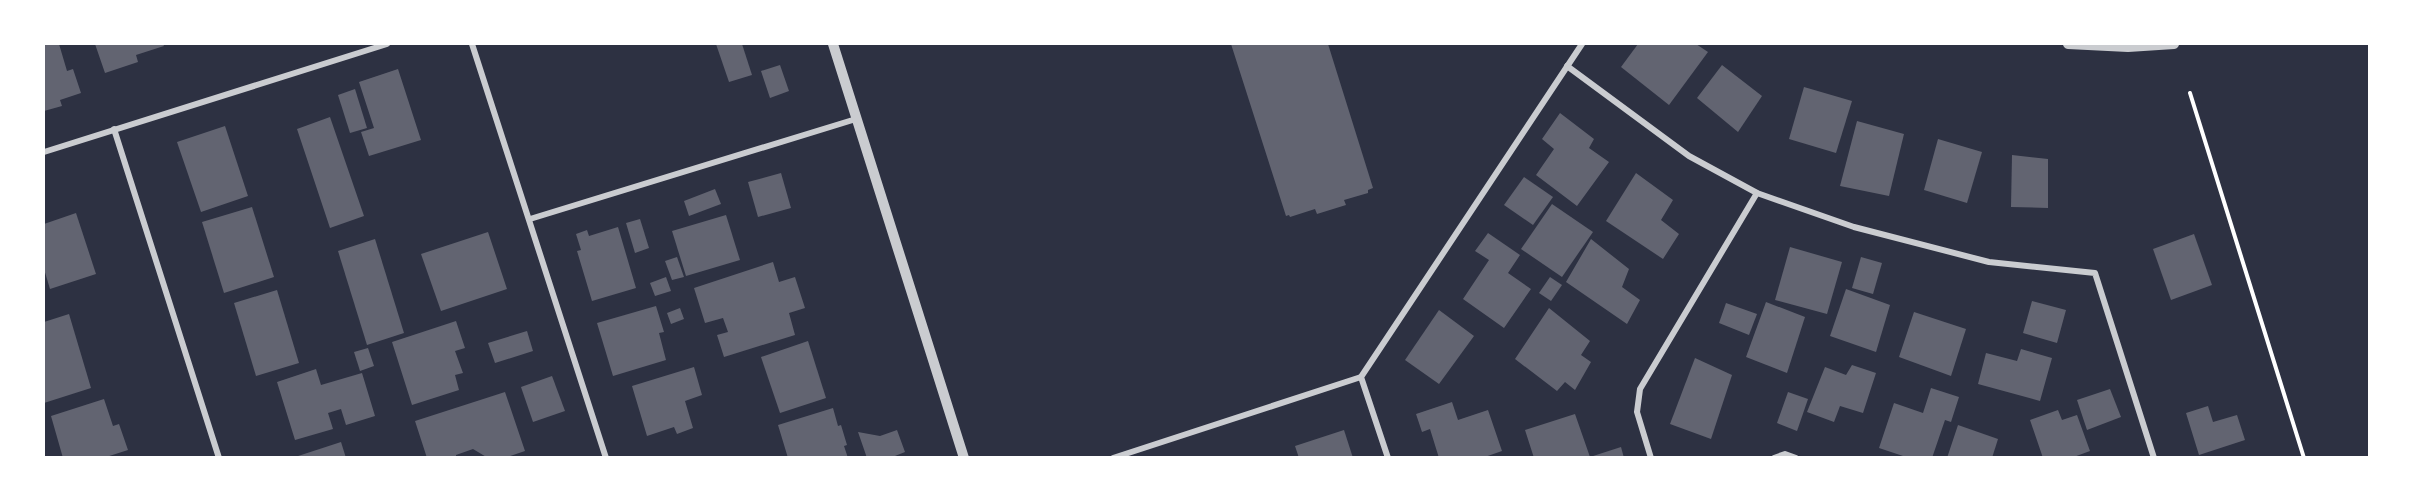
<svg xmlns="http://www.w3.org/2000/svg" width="2413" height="501" viewBox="0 0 2413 501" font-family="'Sofia Sans Condensed',sans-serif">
  <rect width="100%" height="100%" fill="#2d3142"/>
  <g fill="#626471">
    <polygon points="44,44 59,44 67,71 73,69 81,93 60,100 62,106 44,111"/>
    <polygon points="95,44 163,44 164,46 136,55 138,62 105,73"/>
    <polygon points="716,44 742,44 752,75 729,82"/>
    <polygon points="1231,44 1328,44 1373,188 1368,190 1368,193 1344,200 1346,205 1317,214 1315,209 1290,217 1289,215 1286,216"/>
    <polygon points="1638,44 1696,44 1708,52 1669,105 1621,67"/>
    <polygon points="780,65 789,91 770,98 761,71"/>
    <polygon points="1722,65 1762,96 1738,132 1697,98"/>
    <polygon points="398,69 421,140 369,156 361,132 374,128 359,82"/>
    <polygon points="1804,87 1852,101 1836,153 1789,139"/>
    <polygon points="355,89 367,128 350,133 338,95"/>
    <polygon points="1560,113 1594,139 1589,148 1609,162 1577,206 1536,175 1554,149 1542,139"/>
    <polygon points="330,117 364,216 330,228 297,129"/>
    <polygon points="1857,121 1904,134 1889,196 1840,186"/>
    <polygon points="225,126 248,196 201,212 177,142"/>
    <polygon points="1938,139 1982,152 1967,203 1924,190"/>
    <polygon points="2012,155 2048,159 2048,208 2011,207"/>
    <polygon points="781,173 791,208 758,217 748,182"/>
    <polygon points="1636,173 1673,200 1661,220 1679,234 1663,259 1606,221"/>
    <polygon points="1524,177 1553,197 1533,225 1504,205"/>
    <polygon points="715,189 721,204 689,216 684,201"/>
    <polygon points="1552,204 1593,232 1562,277 1521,249"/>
    <polygon points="252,207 274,277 224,293 202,222"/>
    <polygon points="76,213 96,274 50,289 44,269 44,224"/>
    <polygon points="726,215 740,260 686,276 672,231"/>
    <polygon points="640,219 649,248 635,253 626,223"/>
    <polygon points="618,227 636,288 592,301 577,251 581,250 576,234 587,230 589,236"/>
    <polygon points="488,232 507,289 441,311 421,254"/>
    <polygon points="1488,233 1520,255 1508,273 1531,289 1504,328 1463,299 1489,260 1475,251"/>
    <polygon points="2194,234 2212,285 2171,300 2153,249"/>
    <polygon points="375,239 404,333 367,345 338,251"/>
    <polygon points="1591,239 1629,269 1622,287 1640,300 1627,324 1566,282"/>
    <polygon points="1790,247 1842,262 1827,314 1775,300"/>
    <polygon points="677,257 684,277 672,280 665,261"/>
    <polygon points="1861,257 1882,263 1873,294 1852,288"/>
    <polygon points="773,262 779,282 795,277 805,308 789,313 795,335 724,357 717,335 728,332 723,318 705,323 694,288"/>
    <polygon points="666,277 671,291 655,296 650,283"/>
    <polygon points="1550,277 1562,285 1551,301 1539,293"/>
    <polygon points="1846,289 1890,305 1876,352 1830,336"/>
    <polygon points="277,290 299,363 256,376 234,303"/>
    <polygon points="2032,301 2066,310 2057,343 2023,333"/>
    <polygon points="1766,302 1805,317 1787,373 1746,357"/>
    <polygon points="1726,303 1757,314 1749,335 1719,323"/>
    <polygon points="656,306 664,332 659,333 666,360 613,376 597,323"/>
    <polygon points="680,308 684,319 671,324 667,313"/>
    <polygon points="1549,308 1590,341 1581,355 1591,362 1575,390 1565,382 1557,391 1515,359"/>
    <polygon points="1439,310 1474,336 1439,384 1405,360"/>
    <polygon points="1914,312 1966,329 1951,376 1899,357"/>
    <polygon points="69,314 91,388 44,403 44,322"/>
    <polygon points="456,321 465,348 455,351 463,373 455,375 459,390 412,405 392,342"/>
    <polygon points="527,331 533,351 495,363 488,343"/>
    <polygon points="808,341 826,398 780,413 761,357"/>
    <polygon points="368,348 374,366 360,371 354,352"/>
    <polygon points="2021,349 2052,358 2040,401 1978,384 1986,353 2017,361"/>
    <polygon points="1695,358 1732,375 1711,439 1670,424"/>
    <polygon points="1852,365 1876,373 1863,413 1840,406 1834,422 1807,412 1825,367 1846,375"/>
    <polygon points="694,367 702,395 685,401 693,428 677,434 674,427 647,436 632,386"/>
    <polygon points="316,369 321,385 362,373 375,416 346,425 341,409 328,413 333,429 295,440 277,382"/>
    <polygon points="552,376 565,411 533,422 521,387"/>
    <polygon points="1931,388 1959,397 1951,422 1945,420 1932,458 1909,458 1879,448 1894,403 1923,413"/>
    <polygon points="2110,389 2121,417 2087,430 2077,400"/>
    <polygon points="505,392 525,451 504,458 488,458 473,449 456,455 456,458 427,458 415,421"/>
    <polygon points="1788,392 1808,399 1797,431 1777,423"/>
    <polygon points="104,399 113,426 119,424 128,450 103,458 63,458 51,416"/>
    <polygon points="1452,402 1458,420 1488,410 1502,451 1482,458 1439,458 1430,429 1422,432 1416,414"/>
    <polygon points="2208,406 2213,422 2237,415 2245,440 2199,455 2186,413"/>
    <polygon points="833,408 838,426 841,425 847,445 844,446 848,458 788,458 778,425"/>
    <polygon points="2058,410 2062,420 2077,415 2090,451 2071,458 2043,458 2030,420"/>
    <polygon points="1575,414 1590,457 1621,447 1624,458 1534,458 1525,430"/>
    <polygon points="1958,425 1998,439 1992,458 1947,458"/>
    <polygon points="897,430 905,452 890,458 867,458 858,432 880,436"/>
    <polygon points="1344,430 1353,458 1299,458 1295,446"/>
    <polygon points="341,442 346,458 295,458 295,457"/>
  </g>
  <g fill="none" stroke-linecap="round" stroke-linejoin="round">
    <polyline stroke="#fff" stroke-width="4" points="2190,93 2304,458"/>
    <g stroke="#caccd0" stroke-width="6">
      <polyline points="472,44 606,458"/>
      <polyline points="1567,66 1689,156 1757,193 1854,227 1989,262 2095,273 2154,458"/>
      <polyline points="114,129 219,458"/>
      <polyline points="44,152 387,44"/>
      <polyline points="530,219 856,119"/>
      <polyline points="1113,458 1361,377"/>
      <polyline points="1388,458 1361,377 1582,44"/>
      <polyline points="1651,458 1637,412 1640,389 1757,193"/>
      <polyline points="1774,458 1785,454 1796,458"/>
    </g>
    <g stroke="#caccd0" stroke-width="10">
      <polyline points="833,44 964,458"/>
      <polyline points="2068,44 2128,47 2174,44"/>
    </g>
  </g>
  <rect width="2413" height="501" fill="none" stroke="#ffffff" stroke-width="90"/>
</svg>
